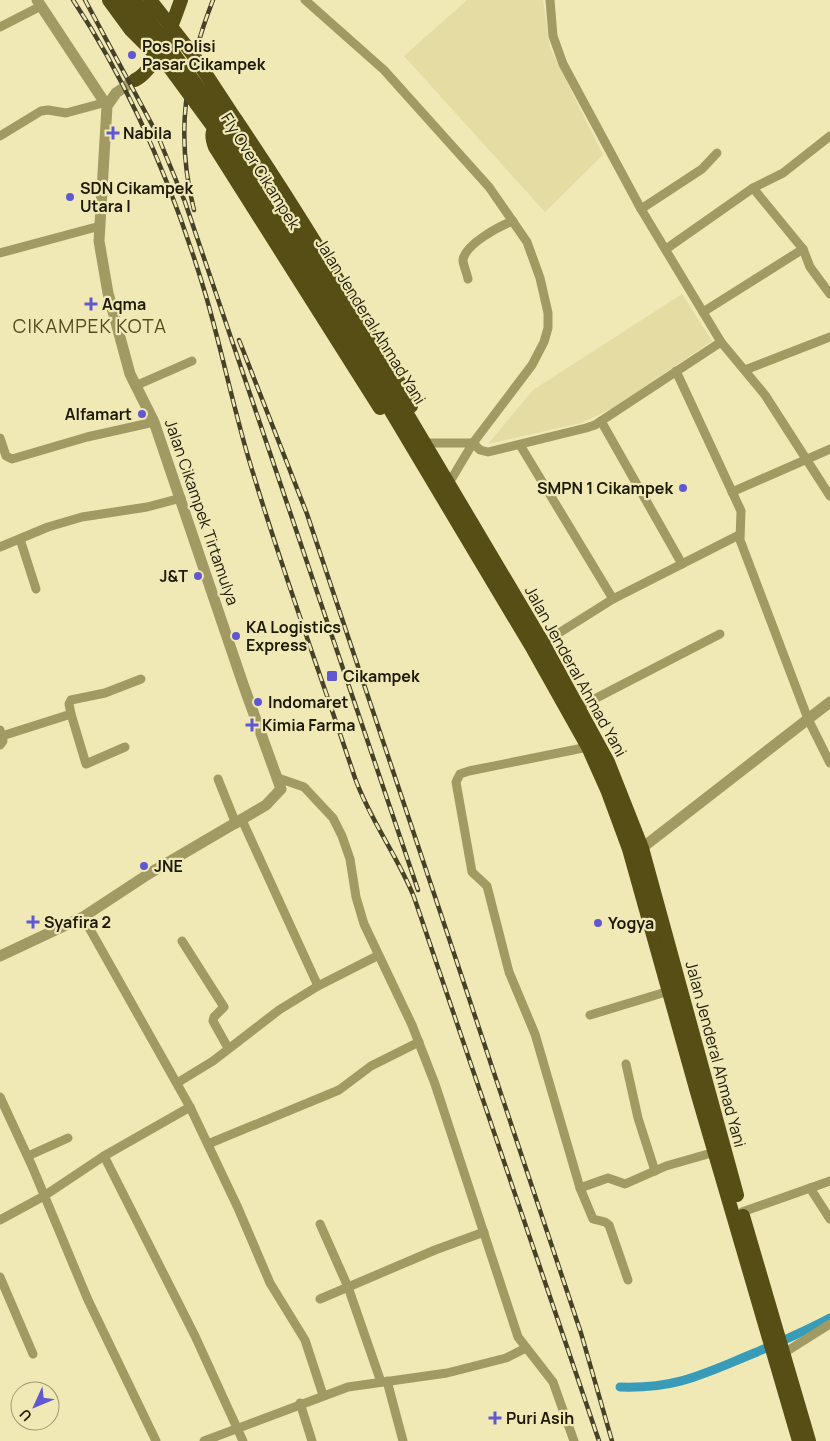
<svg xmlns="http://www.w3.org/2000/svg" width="830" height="1441" viewBox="0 0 830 1441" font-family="Manrope,sans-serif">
  <rect width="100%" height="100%" fill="#f0e9b6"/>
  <g fill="#e4dca3">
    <polygon points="467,0 543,0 550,48 603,155 545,212 404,56"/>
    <polygon points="682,294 712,341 613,408 581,423 488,444 533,390"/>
  </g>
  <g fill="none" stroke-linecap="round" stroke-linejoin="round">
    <path stroke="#389cb9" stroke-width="9" d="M620,1387C678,1389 705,1373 757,1352C782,1341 806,1331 830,1318"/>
    <g stroke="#a29a63" stroke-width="9">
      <polyline points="305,0 384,70 489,187 527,242 540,278 548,313 548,328 544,342 532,365 473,443 449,483"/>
      <polyline points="550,0 553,36 563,64 641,209 721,342 765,395 830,496"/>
      <polyline points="0,27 41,6"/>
      <polyline points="0,136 41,111 48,110 66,113 103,103"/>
      <polyline points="753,188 803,249 810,267 830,294"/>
      <polyline points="641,209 702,169 717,153"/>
      <polyline points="666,249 753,188 783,173 830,136"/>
      <polyline points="0,253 100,226"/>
      <path d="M468,279C467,273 463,265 463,260C465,244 500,226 513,221"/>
      <polyline points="703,312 803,249"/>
      <polyline points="745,370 830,337"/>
      <polyline points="676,371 741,511 740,540 808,719 830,763"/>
      <polyline points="135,386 192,361"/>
      <polyline points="601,421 682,564"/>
      <polyline points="0,438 6,456 12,459 87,437 154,422"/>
      <polyline points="425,443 473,443 480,450 488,452 586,428 595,425 721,342"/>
      <polyline points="520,445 613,599"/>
      <polyline points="732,492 830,449"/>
      <polyline points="20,539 36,589"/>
      <polyline points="0,547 48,527 82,517 147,507 181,498"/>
      <polyline points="543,643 613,599 739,535"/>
      <polyline points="579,707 720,634"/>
      <polyline points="71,714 69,704 71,700 105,693 141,679"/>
      <polyline points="0,730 3,741 0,745"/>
      <polyline points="2,736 71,714 86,764 125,747"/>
      <polyline points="588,747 469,771 460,774 456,782 472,872 487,886 509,972 535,1034 580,1188 593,1219 605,1222 609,1225 628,1280"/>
      <polyline points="278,778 304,787 333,818 342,836 350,859 356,897 364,924 412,1025 435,1084 518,1337 553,1382 574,1441"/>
      <polyline points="218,779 236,824"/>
      <polyline points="242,820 318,986"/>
      <polyline points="83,917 190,1107 238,1208 270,1283 305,1340 323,1395"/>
      <polyline points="182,941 224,1007 214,1017 213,1021 228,1048"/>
      <polyline points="590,1015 669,991"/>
      <polyline points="626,1064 638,1118 655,1171"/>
      <polyline points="177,1083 213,1061 279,1010 318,986 377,956"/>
      <polyline points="0,1097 32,1166 88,1300 156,1441"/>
      <polyline points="208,1144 339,1090 371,1066 419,1042"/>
      <polyline points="28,1156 68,1138"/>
      <polyline points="104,1156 195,1336 243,1441"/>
      <polyline points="580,1188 608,1178 625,1184 666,1166 715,1152"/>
      <polyline points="810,1188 830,1219"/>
      <polyline points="742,1212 830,1181"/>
      <polyline points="0,1220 44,1196 104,1156 190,1107"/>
      <polyline points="320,1224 348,1287 381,1382"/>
      <polyline points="0,1277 33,1354"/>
      <polyline points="320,1299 435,1250 484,1232"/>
      <polyline points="784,1353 830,1324"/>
      <polyline points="387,1381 403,1441"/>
      <polyline points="300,1403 312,1441"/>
      <polyline points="204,1441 348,1387 447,1373 506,1358 526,1348"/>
    </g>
    <g stroke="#a29a63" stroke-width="11">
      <polyline points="37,0 107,106"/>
      <polyline points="634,848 642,848 830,702"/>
      <polyline points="0,956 83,917 150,873 266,805 281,789 243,684 154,422 130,374 108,293 99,241 107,106 116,93 135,80"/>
    </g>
    <g stroke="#564e14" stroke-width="14">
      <polyline points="109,0 131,30 154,53"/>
      <polyline points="150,0 194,56 236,120"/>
      <path d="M135,80C157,69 173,23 181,0"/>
      <polyline points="379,391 533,649 588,747 608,792 629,849 697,1092 799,1441"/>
      <polyline points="397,397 543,643 608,762 642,848 737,1195"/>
      <path d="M380,408L215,147C210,134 212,130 221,121L236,120C298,211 354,306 410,401L411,406"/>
      <polyline points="743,1216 809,1441"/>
    </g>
    <g stroke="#454228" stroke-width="4.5">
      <g id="rail">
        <path d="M73,0C133,90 175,192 206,296C221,348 232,401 247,453C279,562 319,670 355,778C370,820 397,855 414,897L599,1441"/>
        <polyline points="85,0 157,134 185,202 418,890"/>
        <path d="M194,210C175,134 185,72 213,0"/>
        <polyline points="239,340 307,514 581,1333 612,1441"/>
      </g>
    </g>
    <use href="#rail" stroke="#f0e9b6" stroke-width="2.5" stroke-dasharray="8" stroke-linecap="butt"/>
    <g stroke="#564e14" stroke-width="14">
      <polyline points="120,0 212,125 379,391"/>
      <polyline points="134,0 231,132 397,397"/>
    </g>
  </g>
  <g fill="#5f58d1" stroke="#f0e9b6" stroke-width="2">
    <circle cx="132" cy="55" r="5"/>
    <path d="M110.5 125.5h5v5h5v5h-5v5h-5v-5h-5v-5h5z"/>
    <circle cx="70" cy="197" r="5"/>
    <path d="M88.5 296.5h5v5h5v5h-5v5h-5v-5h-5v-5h5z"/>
    <circle cx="142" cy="414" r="5"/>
    <circle cx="683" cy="488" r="5"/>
    <circle cx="198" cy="576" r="5"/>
    <circle cx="236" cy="636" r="5"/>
    <rect x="326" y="670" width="12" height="12" rx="2.5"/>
    <circle cx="258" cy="702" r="5"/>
    <path d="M249.5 717.5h5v5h5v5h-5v5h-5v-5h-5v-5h5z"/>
    <circle cx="144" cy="866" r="5"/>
    <path d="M30.5 914.5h5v5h5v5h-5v5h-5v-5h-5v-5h5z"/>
    <circle cx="598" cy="923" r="5"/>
    <path d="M492.5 1410.5h5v5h5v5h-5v5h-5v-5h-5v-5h5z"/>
  </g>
  <g text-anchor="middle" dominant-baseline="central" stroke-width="4.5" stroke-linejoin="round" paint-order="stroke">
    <g font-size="16" font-weight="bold" fill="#1d1b07" stroke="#f0e9b6" text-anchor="start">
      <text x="142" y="46">Pos Polisi<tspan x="142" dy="18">Pasar Cikampek</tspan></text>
      <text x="123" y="133">Nabila</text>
      <text x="80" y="188">SDN Cikampek<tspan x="80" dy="18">Utara I</tspan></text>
      <text x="102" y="304">Aqma</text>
      <text x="132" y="414" text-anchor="end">Alfamart</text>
      <text x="673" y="488" text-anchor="end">SMPN 1 Cikampek</text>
      <text x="188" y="576" text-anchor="end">J&amp;T</text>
      <text x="246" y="627">KA Logistics<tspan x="246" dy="18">Express</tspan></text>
      <text x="343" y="676">Cikampek</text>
      <text x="268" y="702">Indomaret</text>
      <text x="262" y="725">Kimia Farma</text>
      <text x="154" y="866">JNE</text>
      <text x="44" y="922">Syafira 2</text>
      <text x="608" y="923">Yogya</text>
      <text x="506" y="1418">Puri Asih</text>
    </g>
    <g font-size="16" fill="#1d1b07" stroke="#f0e9b6">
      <text transform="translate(261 171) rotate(58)">Fly Over Cikampek</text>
      <text transform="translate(371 321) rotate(58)">Jalan Jenderal Ahmad Yani</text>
      <text transform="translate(202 512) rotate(71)">Jalan Cikampek Tirtamulya</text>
      <text transform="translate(576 671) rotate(61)">Jalan Jenderal Ahmad Yani</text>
      <text transform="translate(716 1054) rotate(75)">Jalan Jenderal Ahmad Yani</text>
    </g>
    <g font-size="19" letter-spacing="1" fill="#524b1d" stroke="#f0e9b6">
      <text x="90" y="326">CIKAMPEK KOTA</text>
    </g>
  </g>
  <g transform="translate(35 1406) rotate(226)"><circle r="24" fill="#f0e9b6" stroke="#9c9770"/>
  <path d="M0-4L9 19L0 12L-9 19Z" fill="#5f58d1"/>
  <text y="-8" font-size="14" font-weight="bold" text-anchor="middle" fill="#1d1b07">U</text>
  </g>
</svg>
